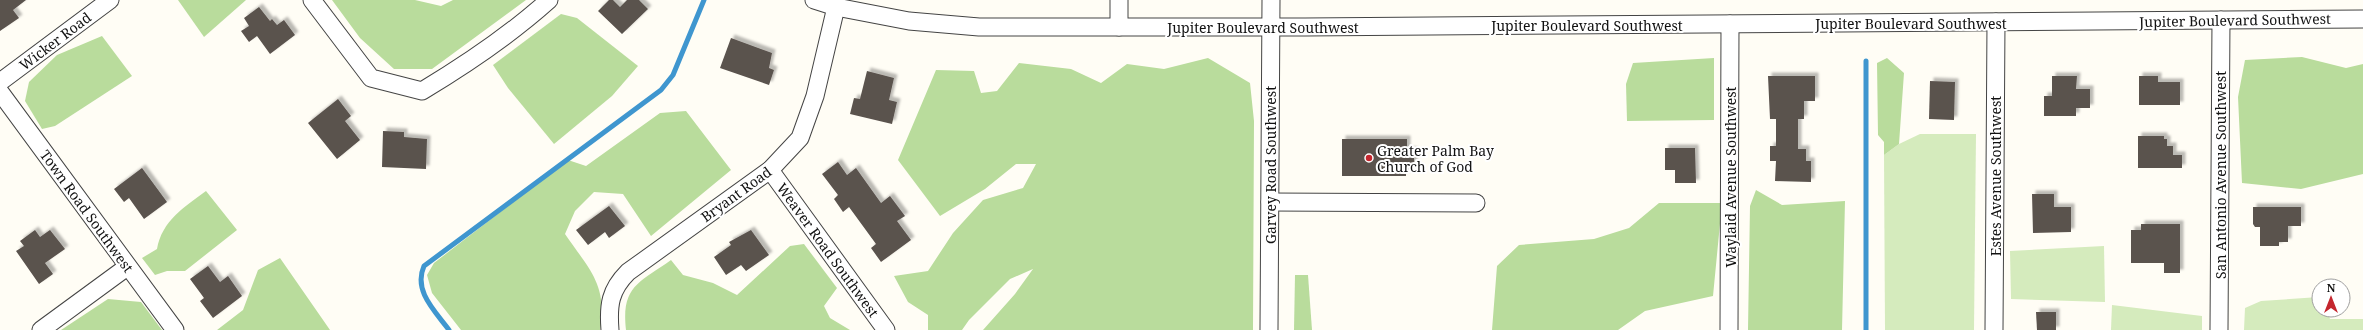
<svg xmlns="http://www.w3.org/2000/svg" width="2363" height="330" viewBox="0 0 2363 330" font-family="'Noto Serif',serif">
  <defs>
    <filter id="shadow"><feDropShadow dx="3.5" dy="-3.5" stdDeviation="1" flood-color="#0004"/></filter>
  </defs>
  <rect width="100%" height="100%" fill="#fffdf5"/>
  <g fill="#d5ebbd">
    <polygon points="1920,134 1976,134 1974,330 1885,330 1884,155 1899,144"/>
    <polygon points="2104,246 2105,302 2011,299 2010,251"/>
    <polygon points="2319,297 2319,310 2327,310 2330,319 2363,319 2363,330 2244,330 2245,308 2261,301"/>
    <polygon points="2112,305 2202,316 2202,330 2111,330"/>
  </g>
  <g fill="#b9dc9c">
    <polygon points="178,0 246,0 204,37"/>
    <polygon points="332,0 415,0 441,6 453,0 526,0 432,69 394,69 360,38"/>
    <polygon points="561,14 577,18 638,66 612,96 554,144 508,88 493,65"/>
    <polygon points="102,36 132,76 55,126 42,129 25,101 29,82 57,55"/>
    <polygon points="2302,57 2346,68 2363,64 2363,174 2301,189 2242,183 2238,97 2245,60"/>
    <polygon points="1208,58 1250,83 1254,121 1253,330 983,330 1015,294 1033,269 1010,279 969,320 962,330 928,330 928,315 908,302 894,276 928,271 953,233 983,200 1023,188 1036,164 1016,164 985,189 940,216 898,160 936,70 974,71 981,93 997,91 1019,63 1071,69 1101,83 1127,64 1164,69"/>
    <polygon points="1714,58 1714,120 1627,121 1626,84 1633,63"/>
    <polygon points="1887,58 1904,73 1899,144 1884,155 1884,142 1878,135 1877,63"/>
    <path d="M686,111L731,170L651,236L623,194L594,192L575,211L565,234C589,269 608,285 600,330H461L432,293L427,275L434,263L568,160L586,166L660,113Z"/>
    <polygon points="1756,190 1782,205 1845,201 1842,330 1748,330 1750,206"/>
    <path d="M206,191L237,230L185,271H167L155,275L142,258L157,249C162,221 184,207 206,191Z"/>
    <polygon points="1659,203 1722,203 1713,296 1645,311 1618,330 1492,330 1497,266 1519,245 1594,239 1629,228"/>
    <path d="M804,244L837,288L824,306L830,318L850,330H626C621,286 639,283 671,260L683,275L713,283L737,295L790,246Z"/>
    <polygon points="280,258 330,330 217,330 243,310 258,270"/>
    <polygon points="1295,275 1308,275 1312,330 1294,330"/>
    <polygon points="108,299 141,302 162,330 61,330"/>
  </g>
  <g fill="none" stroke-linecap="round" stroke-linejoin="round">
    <g stroke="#3f96cf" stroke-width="5">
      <polyline points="1866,61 1866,330"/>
      <path d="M449,330C435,311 413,291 424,266L661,90L673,75L704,0"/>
    </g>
  </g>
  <g fill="#5a524d" filter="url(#shadow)">
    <polygon points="0,0 26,0 13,10 19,18 0,31"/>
    <polygon points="609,0 613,0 620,7 627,0 639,0 648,9 622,34 598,11"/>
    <polygon points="259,7 270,21 272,19 277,25 284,20 295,35 270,54 257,36 249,42 241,31 249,26 244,18"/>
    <polygon points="731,38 772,53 769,68 774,70 769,85 720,68"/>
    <polygon points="867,71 894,78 889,100 897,102 892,124 850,114 854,98 860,99"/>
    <polygon points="1768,76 1815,76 1815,101 1804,101 1804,119 1798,119 1798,149 1806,149 1806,161 1811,161 1811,182 1775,181 1776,161 1770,161 1770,146 1776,146 1776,119 1770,119"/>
    <polygon points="2052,76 2077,76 2076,89 2090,89 2090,108 2076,108 2076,116 2044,116 2044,96 2052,96"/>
    <polygon points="2139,76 2158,76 2158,82 2180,82 2180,105 2139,105"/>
    <polygon points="1930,81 1955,82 1954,120 1929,119"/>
    <polygon points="338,99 351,116 345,121 360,140 337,159 308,123"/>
    <polygon points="383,131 404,132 404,137 427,139 426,169 382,167"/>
    <polygon points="2138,136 2164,136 2164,139 2167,139 2167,146 2173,146 2173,155 2182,155 2182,168 2138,168"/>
    <polygon points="1342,139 1407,139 1407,150 1414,150 1414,167 1406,167 1406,176 1342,176"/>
    <polygon points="1665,148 1695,148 1696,183 1675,183 1675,170 1665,170"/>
    <polygon points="838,162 847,175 856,168 881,203 890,196 905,216 897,221 911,240 881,262 871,248 876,244 849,207 843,212 834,199 838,195 822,174"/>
    <polygon points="142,168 167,202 144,219 129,198 124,202 114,189"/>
    <polygon points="2032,194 2054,194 2054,207 2071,207 2071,232 2033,233"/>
    <polygon points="609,206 625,226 609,238 605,232 588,245 576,230"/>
    <polygon points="2253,207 2301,207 2301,226 2288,226 2288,242 2279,242 2279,246 2260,246 2260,227 2255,227 2253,224"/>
    <polygon points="2141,224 2180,224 2180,273 2164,273 2164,263 2131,263 2131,230 2141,230"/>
    <polygon points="35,230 40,237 50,230 65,249 45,263 53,274 39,284 16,251 24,246 20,241"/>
    <polygon points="751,230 769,255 746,271 741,265 726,275 714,257 731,245 729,242"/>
    <polygon points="208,266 220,282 228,276 242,296 213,318 200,301 204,298 190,279"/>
    <polygon points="2036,312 2056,312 2056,330 2037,330"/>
  </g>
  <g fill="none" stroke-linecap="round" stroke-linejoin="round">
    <g stroke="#444" stroke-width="19">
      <g id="minor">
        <path d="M312,0L371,78L422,91C467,64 510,35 549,0"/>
        <polyline points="814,0 836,7 909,21 979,27 1305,27 2363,19"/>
        <polyline points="1119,0 1119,27"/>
        <polyline points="0,82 110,0"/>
        <polyline points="0,92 175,330"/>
        <polyline points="770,170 886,330"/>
        <polyline points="1270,202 1476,203"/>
        <polyline points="41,330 127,267"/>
        <path d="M610,330C608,305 610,290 628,272L770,170L800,138L815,96L836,7"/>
        <polyline points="1269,330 1271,0"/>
        <polyline points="1729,330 1730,24"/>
        <polyline points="1994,330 1996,22"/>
        <polyline points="2219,330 2221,20"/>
      </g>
    </g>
    <use href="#minor" stroke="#fff" stroke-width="17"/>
  </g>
  <circle fill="#c4262e" stroke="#fff" stroke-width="1.5" cx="1369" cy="158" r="4"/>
  <g text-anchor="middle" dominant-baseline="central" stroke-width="4" stroke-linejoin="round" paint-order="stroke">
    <g font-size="14" fill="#111" stroke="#fff">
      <text transform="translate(2235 20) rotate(-1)">Jupiter Boulevard Southwest</text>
      <text x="1911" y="23">Jupiter Boulevard Southwest</text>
      <text x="1587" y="25">Jupiter Boulevard Southwest</text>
      <text x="1263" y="27">Jupiter Boulevard Southwest</text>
      <text transform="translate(55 41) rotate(-37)">Wicker Road</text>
      <text transform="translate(1270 165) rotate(-90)">Garvey Road Southwest</text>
      <text transform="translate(2220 175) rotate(-90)">San Antonio Avenue Southwest</text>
      <text transform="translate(1995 176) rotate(-90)">Estes Avenue Southwest</text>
      <text transform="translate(1730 177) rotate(-90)">Waylaid Avenue Southwest</text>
      <text transform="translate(736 194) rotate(-36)">Bryant Road</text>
      <text transform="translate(87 211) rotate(54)">Town Road Southwest</text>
      <text transform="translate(828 250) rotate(54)">Weaver Road Southwest</text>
    </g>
    <g font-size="14" fill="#111" stroke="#fff" text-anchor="start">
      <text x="1377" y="150">Greater Palm Bay<tspan x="1377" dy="16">Church of God</tspan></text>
    </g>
  </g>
  <g transform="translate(2331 298)"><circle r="19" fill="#ffffff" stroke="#a0a0a0"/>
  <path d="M0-3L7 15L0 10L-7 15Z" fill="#c4262e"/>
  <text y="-6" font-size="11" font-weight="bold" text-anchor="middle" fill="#111111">N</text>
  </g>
</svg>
